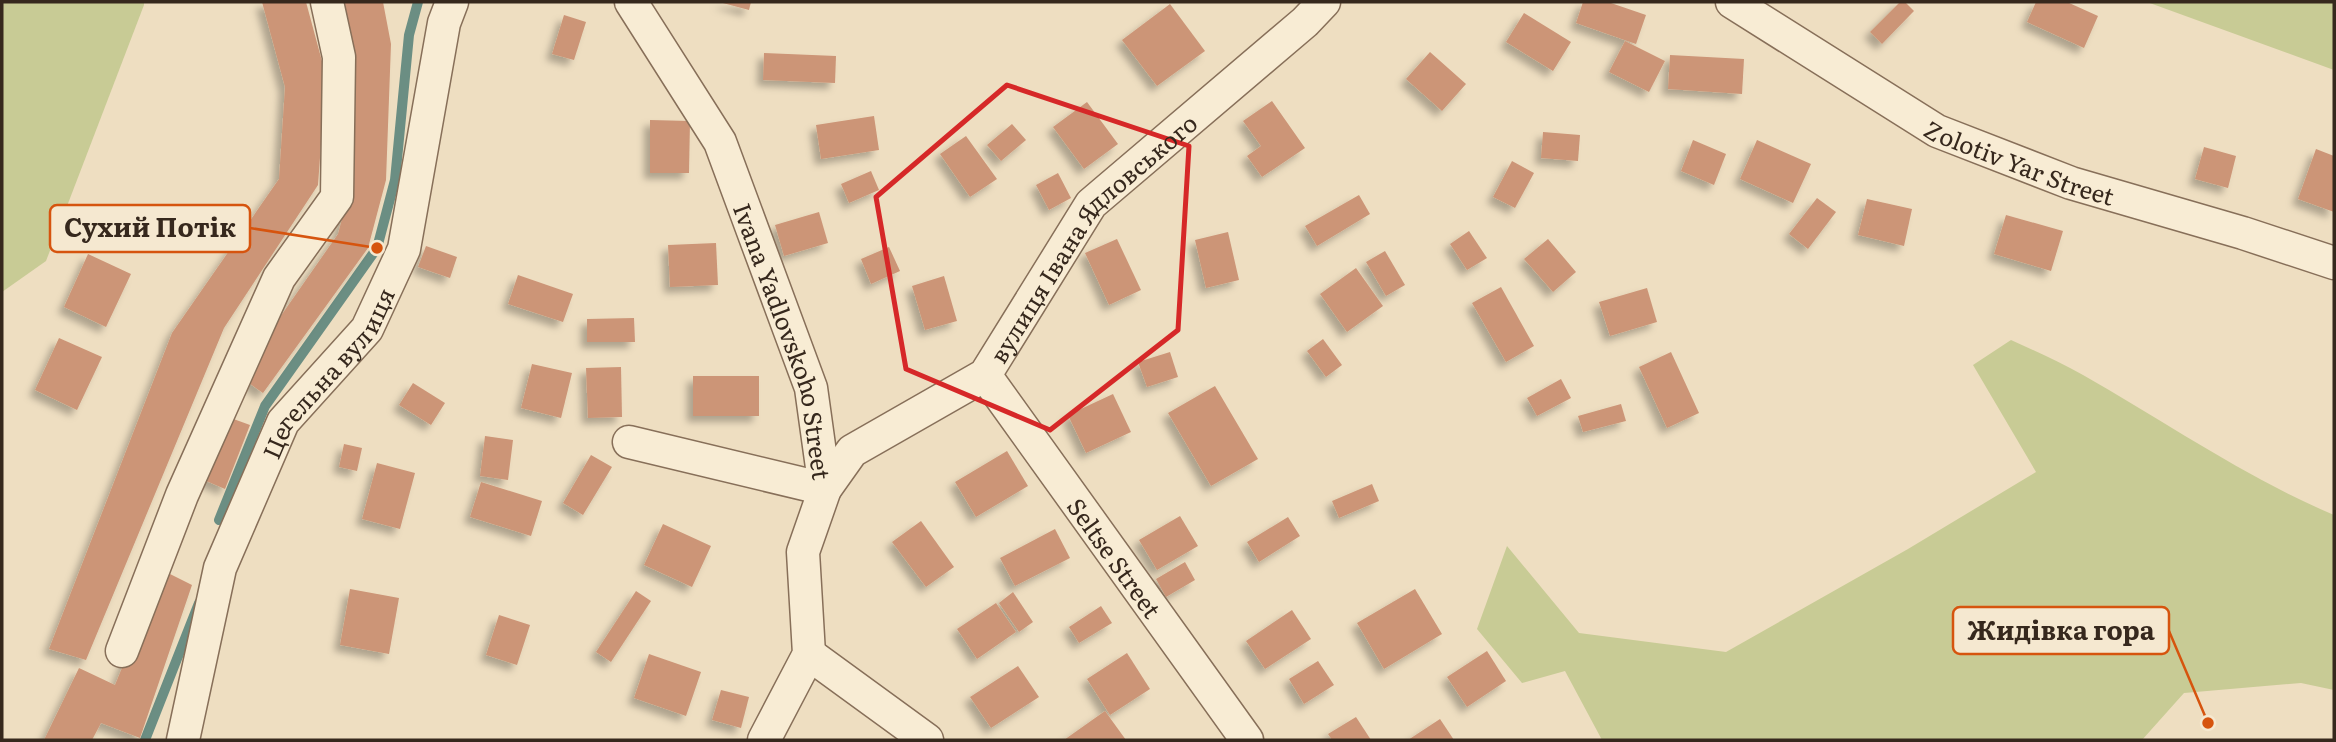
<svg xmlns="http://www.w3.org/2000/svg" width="2336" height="742" viewBox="0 0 2336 742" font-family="Literata,serif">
  <defs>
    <filter id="shadow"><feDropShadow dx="-6" dy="6" stdDeviation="3.5" flood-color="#0004"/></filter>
  </defs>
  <rect width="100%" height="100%" fill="#eedec1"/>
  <g fill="#c8cb95">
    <polygon points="2,2 144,2 144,5 46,261 2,292"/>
    <polygon points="2147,2 2334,2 2334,70"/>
    <path d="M2011,340C2035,351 2060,362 2083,375C2166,422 2246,478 2334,515V690L2301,683L2184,693L2142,740H1602L1565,671L1522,683L1477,629L1507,546L1579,633L1726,652L1908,549L2036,472L1973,365Z"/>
  </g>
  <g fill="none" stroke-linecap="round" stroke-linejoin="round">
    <g stroke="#6b8e83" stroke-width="10">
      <polyline points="219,520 265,406 377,248 395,180 409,35 418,2"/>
      <polyline points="145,740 199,603"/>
    </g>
  </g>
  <g fill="#cc9577" filter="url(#shadow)">
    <polygon points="262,2 306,2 326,76 318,185 224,328 86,660 49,649 172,333 279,179 285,87"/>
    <polygon points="341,2 383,2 391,44 386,180 368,248 263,393 239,376 338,234 347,200"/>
    <polygon points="719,2 751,2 749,10"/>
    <polygon points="1583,2 1608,2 1646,15 1636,44 1576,23"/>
    <polygon points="1900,2 1905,2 1914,11 1882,44 1870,32"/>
    <polygon points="2036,2 2067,2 2098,16 2084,48 2027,22"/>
    <polygon points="1170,4 1205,51 1157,86 1122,40"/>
    <polygon points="1524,13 1571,42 1553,71 1506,42"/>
    <polygon points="564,15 586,22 574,60 552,54"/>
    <polygon points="1625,41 1665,61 1649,92 1609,72"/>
    <polygon points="1430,52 1466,84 1442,111 1406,79"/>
    <polygon points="764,53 836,56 835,83 763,80"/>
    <polygon points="1670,55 1744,59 1742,94 1668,89"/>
    <polygon points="1272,101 1305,148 1262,177 1247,156 1261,146 1243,121"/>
    <polygon points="1087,102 1118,144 1084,169 1053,127"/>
    <polygon points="874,116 879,150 821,159 816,125"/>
    <polygon points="650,120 690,121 689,173 650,173"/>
    <polygon points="1012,124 1026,140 1001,161 987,145"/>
    <polygon points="1543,132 1580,135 1578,161 1541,158"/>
    <polygon points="966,136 997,179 970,197 940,154"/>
    <polygon points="1693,140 1726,154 1714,185 1681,171"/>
    <polygon points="1757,140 1811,164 1793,203 1740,179"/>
    <polygon points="2204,147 2236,156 2228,188 2195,179"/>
    <polygon points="2316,149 2334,156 2334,212 2298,199"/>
    <polygon points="1512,161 1534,173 1515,208 1493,197"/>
    <polygon points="871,171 879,190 849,203 841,184"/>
    <polygon points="1058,173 1071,198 1049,210 1036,185"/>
    <polygon points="1359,195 1370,214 1317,246 1305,226"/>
    <polygon points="1817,198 1836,212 1808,249 1789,234"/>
    <polygon points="1867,199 1912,209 1904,246 1858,235"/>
    <polygon points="819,212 828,243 784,256 775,225"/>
    <polygon points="2006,215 2063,231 2051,271 1994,254"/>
    <polygon points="1469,231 1487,258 1467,270 1450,244"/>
    <polygon points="1228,232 1239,280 1206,288 1195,240"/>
    <polygon points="1117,239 1141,290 1109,305 1085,253"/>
    <polygon points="1548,239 1576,272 1553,292 1524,259"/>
    <polygon points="716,243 718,285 670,287 668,245"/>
    <polygon points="426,246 457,257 450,278 418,267"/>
    <polygon points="889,247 900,271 871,284 861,259"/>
    <polygon points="1385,251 1405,285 1386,296 1366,262"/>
    <polygon points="88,254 131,274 106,327 64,307"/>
    <polygon points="1356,268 1383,306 1347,332 1320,294"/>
    <polygon points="518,275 573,294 563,322 508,304"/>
    <polygon points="944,276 957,321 925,330 912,286"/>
    <polygon points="1501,287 1534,346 1506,362 1472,303"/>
    <polygon points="1647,288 1657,322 1610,336 1599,302"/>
    <polygon points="634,318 635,342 587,342 587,319"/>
    <polygon points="59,338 102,357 77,410 35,390"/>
    <polygon points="1323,339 1342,365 1326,377 1307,351"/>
    <polygon points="1170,352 1178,377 1147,387 1138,362"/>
    <polygon points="1671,352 1699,413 1667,428 1639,367"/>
    <polygon points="532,364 572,373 561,418 521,408"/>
    <polygon points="621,367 622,417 588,418 586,368"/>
    <rect x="693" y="376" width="66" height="40"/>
    <polygon points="1561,379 1571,398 1537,416 1527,398"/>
    <polygon points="413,383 445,403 431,425 399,405"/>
    <polygon points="1215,386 1258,459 1211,486 1168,413"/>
    <polygon points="1113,394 1131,432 1086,453 1068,415"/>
    <polygon points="1621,404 1626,421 1583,432 1578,416"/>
    <polygon points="228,417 250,425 225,489 204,480"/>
    <polygon points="485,436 513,440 508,480 480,476"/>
    <polygon points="344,444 362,448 357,471 339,467"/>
    <polygon points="1007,451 1028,486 976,517 955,482"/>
    <polygon points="591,455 612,467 583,515 563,503"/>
    <polygon points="377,463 415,473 400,529 362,519"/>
    <polygon points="481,482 542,501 531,536 470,517"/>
    <polygon points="1372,484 1379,501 1339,518 1332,501"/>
    <polygon points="1180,516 1198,546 1157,570 1139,540"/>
    <polygon points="1288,517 1300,536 1259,562 1247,542"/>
    <polygon points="921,521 954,567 926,587 892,542"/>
    <polygon points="663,524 711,546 692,587 644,565"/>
    <polygon points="1055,529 1070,558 1015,586 1000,558"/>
    <polygon points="1185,562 1195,580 1166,597 1156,579"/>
    <polygon points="162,570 192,585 140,738 101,723 92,740 44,740 79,668 115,685"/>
    <polygon points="350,589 399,598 389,654 340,645"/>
    <polygon points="1415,589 1442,634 1384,669 1357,623"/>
    <polygon points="636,591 651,601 611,662 596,652"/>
    <polygon points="1013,592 1033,622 1019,632 999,603"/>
    <polygon points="996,603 1016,632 977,659 957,629"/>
    <polygon points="1101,606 1112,623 1079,643 1069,627"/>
    <polygon points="1292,610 1311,639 1265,669 1246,641"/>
    <polygon points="499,615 530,625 517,665 486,655"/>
    <polygon points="1487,651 1506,681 1467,707 1447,677"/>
    <polygon points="1127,653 1150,689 1110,715 1087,679"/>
    <polygon points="649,654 701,672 686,716 634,698"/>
    <polygon points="1318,661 1334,685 1304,704 1289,679"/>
    <polygon points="1018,666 1039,697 991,728 970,697"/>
    <polygon points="721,690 749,697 741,728 712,720"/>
    <polygon points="1105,711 1126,740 1064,740"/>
    <polygon points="1356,717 1371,740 1332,740 1328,734"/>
    <polygon points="1440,719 1454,740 1408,740"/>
  </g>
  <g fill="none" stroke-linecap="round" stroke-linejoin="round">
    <g stroke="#876f59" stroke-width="35">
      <g id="street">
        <path id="s1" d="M631,2L720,142L811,388L825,489"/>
        <path id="s2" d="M1732,2L1937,131L2071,183L2243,233L2334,263"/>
        <path id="s3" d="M985,375L1247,740"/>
        <polyline points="629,442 825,489"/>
        <polyline points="122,651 182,495 279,278 337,197 339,57 327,2"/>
        <polyline points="809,654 927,740"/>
        <path id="s4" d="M183,740L220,568L283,422L367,329L404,249L444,23L452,2"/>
        <path id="s5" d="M764,740L809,654L803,552L825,489L852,451L985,375L1091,204L1305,22L1324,2"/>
      </g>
    </g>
    <use href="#street" stroke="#f8ecd4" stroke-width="32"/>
  </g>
  <path fill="none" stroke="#d62828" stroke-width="5" stroke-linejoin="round" d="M1007,85L1189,146L1178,330L1050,430L906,369L876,197Z"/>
  <g text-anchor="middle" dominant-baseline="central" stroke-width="5" stroke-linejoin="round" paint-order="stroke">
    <g font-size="24" fill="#36281d" stroke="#f5e8d0">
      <text stroke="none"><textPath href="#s2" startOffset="331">Zolotiv Yar Street</textPath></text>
      <text stroke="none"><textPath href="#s5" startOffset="642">вулиця Івана Ядловського</textPath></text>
      <text stroke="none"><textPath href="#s1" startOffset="376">Ivana Yadlovskoho Street</textPath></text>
      <text stroke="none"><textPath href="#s4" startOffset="401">Цегельна вулиця</textPath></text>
      <text stroke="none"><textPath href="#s3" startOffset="224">Seltse Street</textPath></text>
    </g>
  </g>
  <path fill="none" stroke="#d6540e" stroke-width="2.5" d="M377 248L250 228M2208 723L2169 631"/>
  <g fill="#d6540e" stroke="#f5e8d0" stroke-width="2.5">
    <circle cx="377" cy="248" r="7"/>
    <circle cx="2208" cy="723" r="7"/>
  </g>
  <g fill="#f5e8d0" stroke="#d6540e" stroke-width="2.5">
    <rect x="50" y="205" width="200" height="47" rx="7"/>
    <rect x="1953" y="607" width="216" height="47" rx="7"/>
  </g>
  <g font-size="26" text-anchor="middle" font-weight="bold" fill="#36281d">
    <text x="150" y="237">Сухий Потік</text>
    <text x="2061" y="640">Жидівка гора</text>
  </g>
  <rect width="2336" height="742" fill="none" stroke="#36281d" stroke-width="7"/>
</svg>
